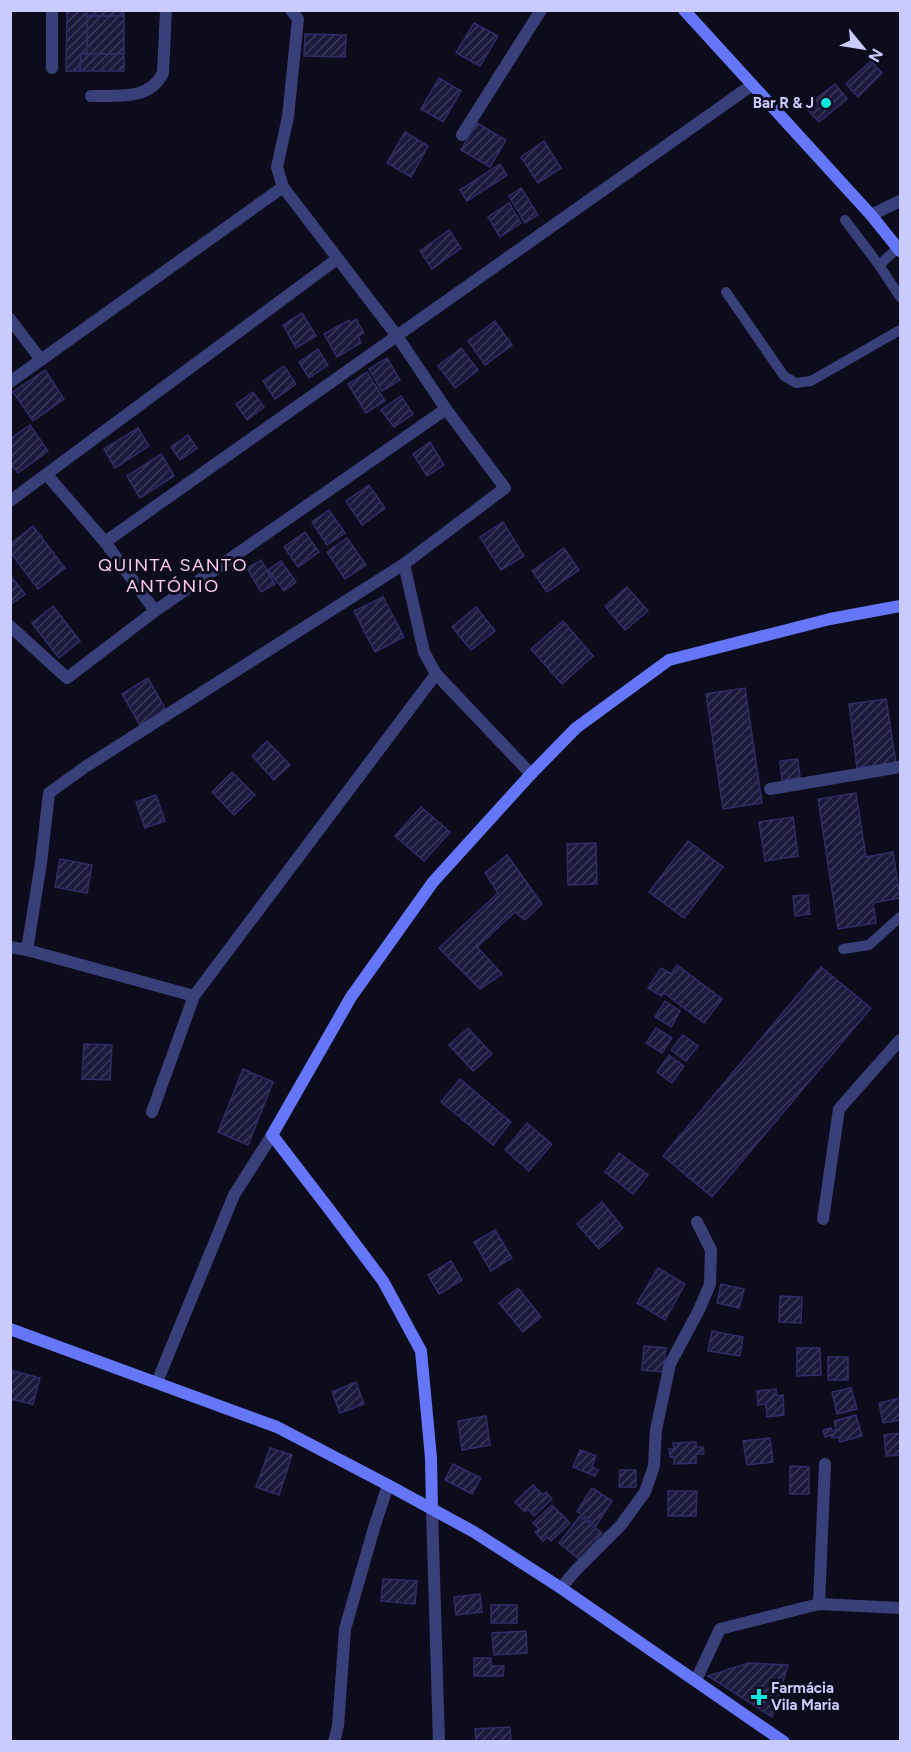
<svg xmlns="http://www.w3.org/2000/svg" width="911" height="1752" viewBox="0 0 911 1752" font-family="Figtree,sans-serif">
  <defs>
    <pattern id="building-hatch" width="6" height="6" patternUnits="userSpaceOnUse" patternTransform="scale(1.5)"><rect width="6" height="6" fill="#1b193c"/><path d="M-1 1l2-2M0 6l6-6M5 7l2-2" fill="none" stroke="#3b3959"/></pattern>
  </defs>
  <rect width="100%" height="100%" fill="#0d0c1c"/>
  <g fill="url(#building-hatch)" stroke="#302c67" stroke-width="1.5">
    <polygon points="67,10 87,10 87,54 81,54 80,71 66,71"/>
    <rect x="87" y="10" width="37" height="6"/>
    <rect x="87" y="16" width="37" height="38"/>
    <polygon points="474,23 498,36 480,66 456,53"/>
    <polygon points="305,34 346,35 345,57 304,56"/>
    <polygon points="81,54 124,54 124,71 80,71"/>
    <polygon points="871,61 882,73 858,97 846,84"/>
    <polygon points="439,78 461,91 443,122 421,109"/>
    <polygon points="835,84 847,99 819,122 805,107"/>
    <polygon points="477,123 506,140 490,167 461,150"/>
    <polygon points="405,132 428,146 411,177 387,163"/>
    <polygon points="544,141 561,168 538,183 521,157"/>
    <polygon points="500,164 507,175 467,201 460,190"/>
    <polygon points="521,188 538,215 525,223 509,196"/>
    <polygon points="509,203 521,223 500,237 488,217"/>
    <polygon points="449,230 461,248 432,269 420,251"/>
    <polygon points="302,313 316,336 296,348 283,325"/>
    <polygon points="356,319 364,333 358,336 361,343 337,357 324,334 349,320 350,323"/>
    <polygon points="495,321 512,345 485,365 468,341"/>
    <polygon points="461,348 478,370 455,388 438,366"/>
    <polygon points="318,349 328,365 309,378 299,362"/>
    <polygon points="387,358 400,380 382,391 369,369"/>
    <polygon points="284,366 296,384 275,399 263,381"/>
    <polygon points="45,370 64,399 33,421 13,392"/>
    <polygon points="367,372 385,401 366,413 348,384"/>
    <polygon points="253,392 264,407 247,420 236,404"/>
    <polygon points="401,396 413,414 394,427 381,410"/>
    <polygon points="30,425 48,451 18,473 10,463 10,439"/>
    <polygon points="138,428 149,446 115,468 104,449"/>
    <polygon points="188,435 197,448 180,460 171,447"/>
    <polygon points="430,442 444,465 427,476 413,454"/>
    <polygon points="161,454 174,476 140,498 127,476"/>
    <polygon points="369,485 385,508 362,525 346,501"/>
    <polygon points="329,510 345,533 327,545 312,522"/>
    <polygon points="503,522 524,556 501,570 480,537"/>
    <polygon points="33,526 65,568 38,589 10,552 10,544"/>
    <polygon points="305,532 319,552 298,567 284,547"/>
    <polygon points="347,538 366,565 345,579 327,552"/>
    <polygon points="564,548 579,570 547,592 532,571"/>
    <polygon points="261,560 275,584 261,592 247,568"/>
    <polygon points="281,561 296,582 284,591 268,570"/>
    <polygon points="10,575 25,594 10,605"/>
    <polygon points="627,587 648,611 625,630 605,606"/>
    <polygon points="383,597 404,637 375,652 354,611"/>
    <polygon points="53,606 80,641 59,658 32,623"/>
    <polygon points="476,607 495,631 471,650 452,627"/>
    <polygon points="563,621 593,656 562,684 531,649"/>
    <polygon points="148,678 166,710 140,725 122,694"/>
    <polygon points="745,688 762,803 723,809 706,694"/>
    <polygon points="886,699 896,763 857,768 849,704"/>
    <polygon points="267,741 290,765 274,780 252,756"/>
    <polygon points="798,759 800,778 782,780 780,761"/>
    <polygon points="232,772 255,795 234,815 212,792"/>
    <polygon points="856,793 866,857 893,852 900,898 873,903 876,923 838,929 818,799"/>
    <polygon points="156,795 165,821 145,828 136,802"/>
    <polygon points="421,807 450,832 424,861 395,836"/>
    <polygon points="793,817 798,856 765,861 759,822"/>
    <polygon points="688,841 723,867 684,918 649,892"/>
    <polygon points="596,843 597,884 568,885 567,844"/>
    <polygon points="507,855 542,904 525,920 515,912 477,947 502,974 480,989 439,948 498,893 485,873"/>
    <polygon points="60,859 92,865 87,893 55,887"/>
    <polygon points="808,895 810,914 795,916 793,896"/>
    <polygon points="677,965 722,999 704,1023 664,993 661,996 648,988 661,968 671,974"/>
    <polygon points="821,967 871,1008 712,1197 663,1156"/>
    <polygon points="665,1001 680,1011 671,1027 655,1017"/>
    <polygon points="468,1028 492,1054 473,1071 449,1045"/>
    <polygon points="656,1028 672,1038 662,1053 646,1043"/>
    <polygon points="683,1035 698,1046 686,1061 671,1050"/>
    <polygon points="84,1044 112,1045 110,1080 82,1079"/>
    <polygon points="669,1055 684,1066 672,1083 657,1072"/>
    <polygon points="243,1069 273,1082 248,1145 218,1132"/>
    <polygon points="460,1079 511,1122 493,1145 441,1102"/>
    <polygon points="527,1123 552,1144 529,1171 505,1150"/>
    <polygon points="619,1153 648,1175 633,1194 605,1172"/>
    <polygon points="602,1202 623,1228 599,1249 577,1224"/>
    <polygon points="495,1230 512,1258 491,1271 474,1242"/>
    <polygon points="451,1261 462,1280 439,1294 428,1275"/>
    <polygon points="658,1268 685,1284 665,1320 637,1303"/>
    <polygon points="721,1284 744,1289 739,1308 717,1303"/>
    <polygon points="518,1288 541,1317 523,1332 499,1303"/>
    <polygon points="780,1296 802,1297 801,1323 779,1322"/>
    <polygon points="712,1331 743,1337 740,1356 708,1351"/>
    <polygon points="644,1346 666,1348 663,1372 642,1370"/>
    <polygon points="797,1348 820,1348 821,1375 797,1376"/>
    <rect x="828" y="1357" width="20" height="23"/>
    <polygon points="10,1370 40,1378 33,1404 10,1399"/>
    <polygon points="356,1382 364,1404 340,1413 332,1392"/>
    <polygon points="851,1388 857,1409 837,1414 832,1392"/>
    <polygon points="776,1389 777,1396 783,1395 784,1415 767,1417 766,1404 758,1405 757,1391"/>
    <polygon points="900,1398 900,1420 883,1423 879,1403"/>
    <polygon points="856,1415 862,1436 840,1442 838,1437 832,1438 831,1435 825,1437 823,1430 831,1428 832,1431 836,1430 834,1421"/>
    <polygon points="486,1416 490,1445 462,1450 458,1421"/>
    <polygon points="900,1433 900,1455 886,1456 884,1435"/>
    <polygon points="770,1438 773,1462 747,1465 743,1441"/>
    <polygon points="696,1442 696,1447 703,1447 704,1454 696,1454 696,1463 674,1464 674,1457 670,1457 669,1449 674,1449 673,1443"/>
    <polygon points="270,1448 292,1455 279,1495 256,1487"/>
    <polygon points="580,1450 596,1456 592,1467 598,1470 595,1476 573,1467"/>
    <polygon points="453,1464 481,1478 472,1494 445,1480"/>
    <polygon points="790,1466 809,1467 809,1494 790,1494"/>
    <polygon points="620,1470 636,1470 636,1487 619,1487"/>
    <polygon points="533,1485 543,1495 546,1492 552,1499 534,1516 528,1509 525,1512 515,1502"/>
    <polygon points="592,1488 612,1501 596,1526 577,1511"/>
    <polygon points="668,1491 697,1491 696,1516 668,1516"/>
    <polygon points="552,1505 570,1523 551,1541 547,1537 543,1541 535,1532 539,1529 533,1523"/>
    <polygon points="580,1516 602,1533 581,1561 559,1543"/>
    <polygon points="383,1579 417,1581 415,1604 381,1601"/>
    <polygon points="480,1594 482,1612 456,1615 454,1597"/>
    <rect x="491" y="1605" width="26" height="18"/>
    <polygon points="526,1631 527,1653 494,1655 492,1633"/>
    <polygon points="474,1658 491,1658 491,1666 504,1666 503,1676 474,1676"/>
    <polygon points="748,1663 788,1665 772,1717 708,1676"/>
    <polygon points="510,1727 511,1742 476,1742 475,1729"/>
  </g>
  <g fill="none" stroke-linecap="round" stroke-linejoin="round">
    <g stroke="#394079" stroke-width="10">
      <polyline points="845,220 879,265"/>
      <polyline points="898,248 879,265 900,297"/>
      <polyline points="726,292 784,376 796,383 811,381 900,330"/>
      <polyline points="843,949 869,945 900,917"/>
    </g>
    <g stroke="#394079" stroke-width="12">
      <polyline points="52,68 52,10"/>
      <path d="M91,96C118,95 149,101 163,73L166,10"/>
      <polyline points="462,135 541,10"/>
      <polyline points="871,215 900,201"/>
      <polyline points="10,319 41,360"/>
      <polyline points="10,382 283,187"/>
      <polyline points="47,475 105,542"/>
      <polyline points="10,501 337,259"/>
      <polyline points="404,564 424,652 436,674 531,774"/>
      <polyline points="155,611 105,542 752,85"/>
      <polyline points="10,626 67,678 155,611 446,409"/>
      <polyline points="770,789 900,767"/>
      <polyline points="10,947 27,950 194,996 436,674"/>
      <polyline points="27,950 41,863 49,793 85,767 404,564 505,488 446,409 397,336 283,187 277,167 288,117 298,19 291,10"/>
      <polyline points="152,1112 194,996"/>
      <polyline points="823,1219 839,1109 900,1040"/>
      <polyline points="157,1382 234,1195 272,1135"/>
      <polyline points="432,1509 439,1742"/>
      <polyline points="561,1588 575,1571 621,1525 645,1492 654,1466 656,1430 670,1364 699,1310 710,1284 711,1250 697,1222"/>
      <polyline points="819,1604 825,1464"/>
      <polyline points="696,1680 720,1629 819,1604 900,1608"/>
      <polyline points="334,1742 338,1726 345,1629 374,1528 388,1485"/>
    </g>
    <g stroke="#6576f8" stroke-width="12">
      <polyline points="684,10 871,215 900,251"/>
      <polyline points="10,1329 277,1427 388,1485 474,1532 561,1588 784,1742"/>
      <polyline points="432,1509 431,1458 421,1351 383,1281 329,1209 272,1135 351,997 433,882 531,774 576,728 669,660 830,619 900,606"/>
    </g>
  </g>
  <g fill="#0be7de" stroke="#0d0c1c" stroke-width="2">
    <circle cx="826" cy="103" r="6"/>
    <path d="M756 1688h6v6h6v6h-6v6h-6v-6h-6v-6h6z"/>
  </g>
  <g text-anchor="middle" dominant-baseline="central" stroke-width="6" stroke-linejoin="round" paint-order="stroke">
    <g font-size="15" font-weight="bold" fill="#cacbfd" stroke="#0d0c1c" text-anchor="end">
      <text x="814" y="103">Bar R &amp; J</text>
      <text x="771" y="1688" text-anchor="start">Farmácia<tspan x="771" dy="17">Vila Maria</tspan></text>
    </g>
    <g font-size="18" letter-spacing="1.5" fill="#fdccf2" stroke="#0d0c1c">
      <text x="173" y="565">QUINTA SANTO<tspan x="173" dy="21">ANTÓNIO</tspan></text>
    </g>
  </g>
  <rect width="911" height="1752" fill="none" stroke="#cacbfd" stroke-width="24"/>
  <g transform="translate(863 48) rotate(120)" stroke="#0d0c1c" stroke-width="4.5" paint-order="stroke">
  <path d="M0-4.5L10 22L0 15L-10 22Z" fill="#cacbfd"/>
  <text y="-9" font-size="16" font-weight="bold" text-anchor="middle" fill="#cacbfd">N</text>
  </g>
</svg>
